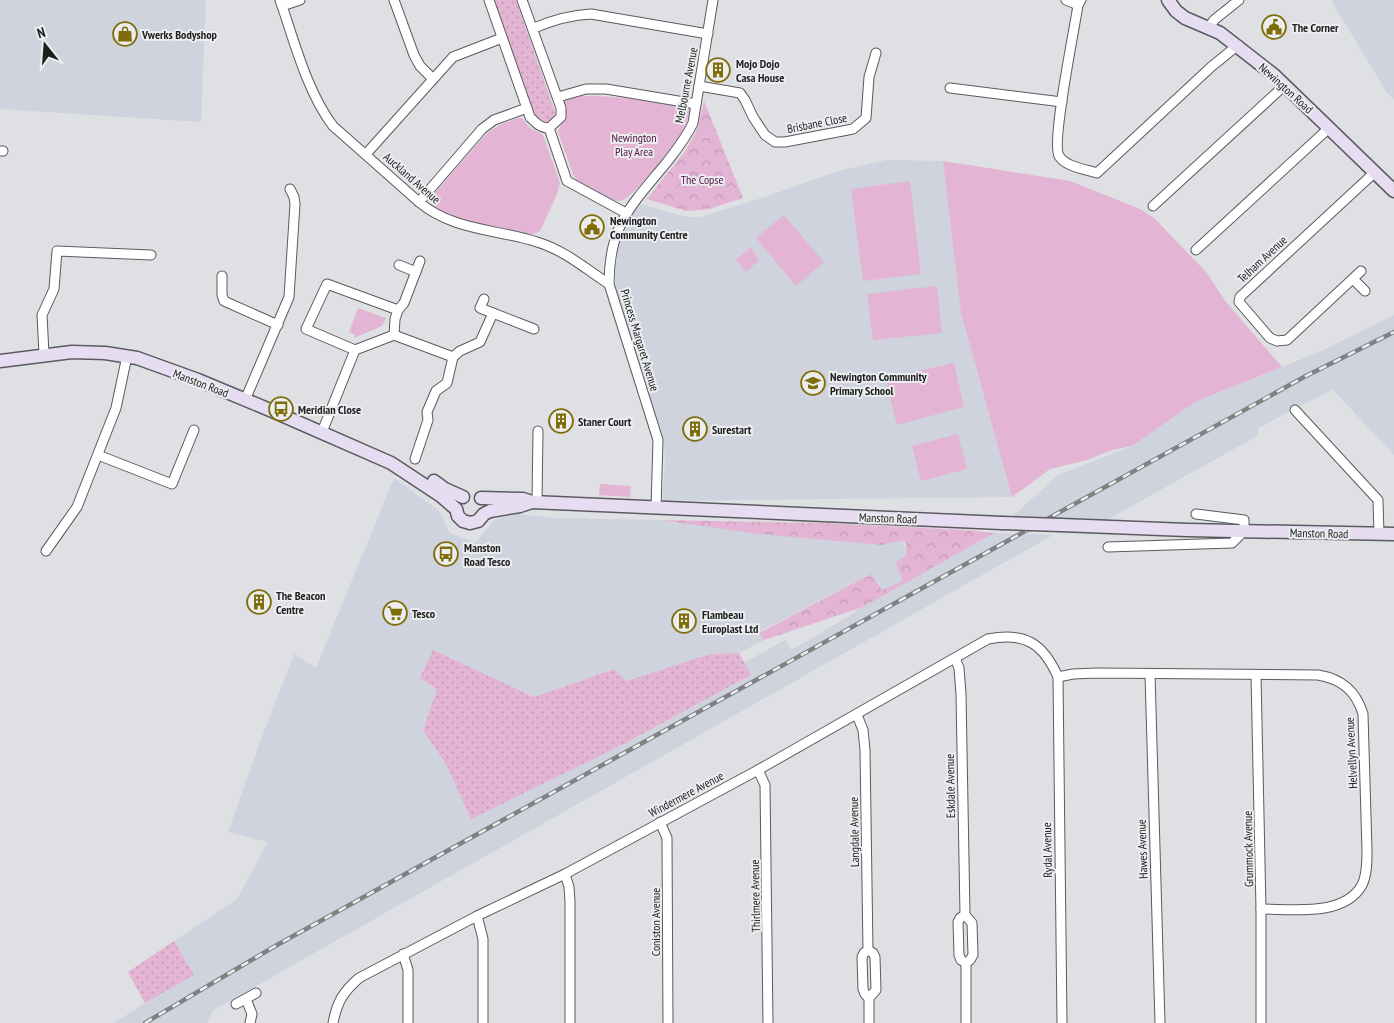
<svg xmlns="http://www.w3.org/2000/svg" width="1394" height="1023" viewBox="0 0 1394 1023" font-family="'PT Sans Narrow',sans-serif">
  <defs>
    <pattern id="grass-dots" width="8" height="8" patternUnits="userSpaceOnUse" patternTransform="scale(1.25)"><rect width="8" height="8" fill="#e3b4d3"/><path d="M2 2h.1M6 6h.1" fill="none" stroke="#c29ab5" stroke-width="1.8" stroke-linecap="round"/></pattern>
    <pattern id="forest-crowns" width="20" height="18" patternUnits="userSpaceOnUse" patternTransform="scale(1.25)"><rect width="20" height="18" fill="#e3b4d3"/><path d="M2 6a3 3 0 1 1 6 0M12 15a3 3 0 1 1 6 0" fill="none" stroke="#c29ab5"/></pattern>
  </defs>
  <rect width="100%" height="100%" fill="#dfe0e3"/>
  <g fill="#cfd3dd">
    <polygon points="0,0 206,0 201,122 0,109"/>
    <polygon points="1335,0 1394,0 1394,99 1387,93 1332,2"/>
    <polygon points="886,160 943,161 961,313 1012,497 662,501 665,463 664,439 618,299 614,271 622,235 632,215 640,204 687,217 700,217 765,197 838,171"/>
    <polygon points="1394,315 1394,455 1333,390 1299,406 1259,428 1257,436 1105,521 1015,519 1013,516 1058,475 1132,446 1197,401 1317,353"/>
    <polygon points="394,478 439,511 450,533 475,543 494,520 517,514 555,518 661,520 882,545 904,540 906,556 903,581 882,590 871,574 759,632 764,640 739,653 710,654 627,681 613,669 534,697 433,650 437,688 423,730 447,766 472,818 622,745 751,675 744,663 785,640 791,650 821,633 871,602 994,533 1053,535 212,1011 208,1023 114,1023 145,1003 194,975 174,941 237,899 268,842 228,832 260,742 294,654 316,668"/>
  </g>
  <g fill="url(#grass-dots)">
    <path d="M491,0H516L555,112C554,119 550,123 543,124L535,120Z"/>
    <polygon points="433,650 534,697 614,669 627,681 710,654 739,653 751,675 622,745 471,819 447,766 423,730 437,689 420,678"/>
    <polygon points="174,941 194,975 145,1003 128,972"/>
  </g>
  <g fill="url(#forest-crowns)">
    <polygon points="704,101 743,198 709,209 686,211 647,199 686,150 697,130"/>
    <polygon points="661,520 821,523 967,530 994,533 863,607 764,640 759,633 871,574 882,590 903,581 896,564 897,561 906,556 906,544 904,540 882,545 758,534"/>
  </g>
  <g fill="#e3b4d3">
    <path d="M580,96C616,95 653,102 688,107L690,111L684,129L679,138C670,149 631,203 618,201C611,200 603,195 596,191C588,187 580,184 574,177L558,132L563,118V101Z"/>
    <path d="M518,118H522L530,128L543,135L560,183L557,194L541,229L537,233L529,235C509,230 438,219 430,201L432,196L486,134L501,124Z"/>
    <polygon points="943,161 1070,181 1140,209 1154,218 1206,272 1226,302 1282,367 1197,401 1132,446 1112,450 1087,460 1050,469 1012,497 961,313"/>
    <polygon points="910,181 921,274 863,281 851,189"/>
    <polygon points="784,215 824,262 796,286 756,238"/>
    <polygon points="751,247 759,260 746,272 736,260"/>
    <polygon points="937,286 942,333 873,340 867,294"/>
    <polygon points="358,308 386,318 382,326 354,338 355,335 349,332"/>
    <polygon points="954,363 964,407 897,425 885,378"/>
    <polygon points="958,434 967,469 921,481 912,446"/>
    <polygon points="600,484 631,486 630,497 599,495"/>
  </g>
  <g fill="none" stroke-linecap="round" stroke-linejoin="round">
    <g stroke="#5a5b5e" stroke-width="11">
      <g id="street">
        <path d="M280,0C294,40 307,92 333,126L419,202C453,231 497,229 537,242C564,250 586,269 609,284"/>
        <polyline points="394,0 414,55 420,66 433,79"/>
        <path d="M489,0L530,117C536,123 540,128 549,128L561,117V108L522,0"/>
        <polyline points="1066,0 1078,5"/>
        <path d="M1081,0L1078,5C1075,27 1051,142 1059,156C1066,167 1085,169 1097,173L1211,67L1238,45"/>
        <polyline points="282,6 300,0"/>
        <path d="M534,28C553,20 570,15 591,14L708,34"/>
        <polyline points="1209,28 1214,20 1239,0"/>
        <polyline points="699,86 740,93 745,100 753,117 765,135 775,142 785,142 853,129 866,118 869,77 876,53"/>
        <polyline points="950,88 1062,102"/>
        <polyline points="558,97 586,89 606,89 696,104"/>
        <polyline points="549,128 567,181 626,213"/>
        <polyline points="0,151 3,151"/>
        <polyline points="366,154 453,57 502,38"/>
        <polyline points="419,202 482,129 494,120 527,108"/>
        <polyline points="1153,206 1285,85"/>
        <polyline points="1196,250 1329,128"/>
        <polyline points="399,265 416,272"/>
        <polyline points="1361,271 1287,340 1277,341 1270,338 1239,302 1240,297 1374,173"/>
        <polyline points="222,276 222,295 224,301 278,325"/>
        <polyline points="1353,279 1365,291"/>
        <polyline points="484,299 480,308 534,329"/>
        <polyline points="394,335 395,319 398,310 404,303 420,261"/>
        <polyline points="355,350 306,329 327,284 398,310"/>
        <polyline points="44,354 42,315 54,289 57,251 151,255"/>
        <polyline points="453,357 460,351 480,342 493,313"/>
        <polyline points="245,400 289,297 295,204 294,197 290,189"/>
        <polyline points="1295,410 1378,500 1379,534"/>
        <polyline points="322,432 355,350 394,335 453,357 447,383 436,391 427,412 428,420 415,459"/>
        <polyline points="98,455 172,484 194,430"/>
        <polyline points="537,502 538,431"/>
        <path d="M656,508L658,440L609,284C609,224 632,205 667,162C677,149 686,138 693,123L713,0"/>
        <polyline points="1108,547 1232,543 1244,531 1244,520 1196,514"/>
        <polyline points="46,551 77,507 116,408 127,356"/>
        <polyline points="955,658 959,668 961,694 965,915"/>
        <polyline points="1150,674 1160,1023"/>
        <polyline points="1256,675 1261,909 1261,1023"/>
        <path d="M1058,677L1073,674L1097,673L1318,675C1342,679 1356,691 1363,714L1367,851C1367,862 1367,875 1362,885C1344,917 1293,909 1261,909"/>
        <polyline points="857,715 863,730 865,750 868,950 873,953 875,957 876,990 869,998 865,994 863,989 862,957 864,953 868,950"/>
        <polyline points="758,770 765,785 768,1023"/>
        <polyline points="660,822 667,838 668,1023"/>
        <polyline points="565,874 569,887 570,901 570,1023"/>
        <polyline points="477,916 483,939 483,1023"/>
        <polyline points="403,954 408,970 408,1023"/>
        <polyline points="966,963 970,960 973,955 972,923 965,915 960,918 958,922 959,955 961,960 966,963 966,1023"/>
        <polyline points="246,999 252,1014 250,1023"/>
        <polyline points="236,1004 256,993"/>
        <path d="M333,1023C337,1002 343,992 359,978L477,916L565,874L758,770L988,639C1025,632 1043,643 1058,677L1062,1023"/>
        <polyline points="869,1023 869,998"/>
      </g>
    </g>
    <g stroke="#5a5b5e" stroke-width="15">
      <g id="secondary">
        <polyline points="1168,0 1176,11 1185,18 1220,33 1274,75 1394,191"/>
        <polyline points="0,361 72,352 105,353 137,358 198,380 270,410 391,463 441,496 456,509 458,516 463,521 470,523 478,521 484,514 490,511 520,506 532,502"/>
        <polyline points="434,481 445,489 463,497"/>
        <polyline points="481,498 523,499 532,502 1002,523"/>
        <polyline points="1061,525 1187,530 1394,534"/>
      </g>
    </g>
    <use href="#street" stroke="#fff" stroke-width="9"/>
    <use href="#secondary" stroke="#e7ddf3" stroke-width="12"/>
    <g stroke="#818183" stroke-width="4.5">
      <polyline id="rail" points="145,1023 277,945 1304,377 1394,332"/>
    </g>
    <use href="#rail" stroke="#ecedf0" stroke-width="2.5" stroke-dasharray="8" stroke-linecap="butt"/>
    <g stroke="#5a5b5e" stroke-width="15" stroke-linecap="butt">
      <polyline id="secondary-bridge" points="1002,523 1061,525"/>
    </g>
    <use href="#secondary-bridge" stroke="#e7ddf3" stroke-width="12"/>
  </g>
  <defs>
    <g id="civic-ring" transform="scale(1.25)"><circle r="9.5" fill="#ecedf0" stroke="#7f6d09" stroke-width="1.5"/><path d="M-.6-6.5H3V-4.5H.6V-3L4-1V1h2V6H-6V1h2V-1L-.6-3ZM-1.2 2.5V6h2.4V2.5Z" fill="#7f6d09"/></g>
    <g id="shop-ring" transform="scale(1.25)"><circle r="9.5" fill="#ecedf0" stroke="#7f6d09" stroke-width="1.5"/><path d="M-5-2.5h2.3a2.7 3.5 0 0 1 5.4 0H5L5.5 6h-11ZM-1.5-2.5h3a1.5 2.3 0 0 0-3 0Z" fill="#7f6d09"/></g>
    <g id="building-ring" transform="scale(1.25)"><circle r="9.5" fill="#ecedf0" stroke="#7f6d09" stroke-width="1.5"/><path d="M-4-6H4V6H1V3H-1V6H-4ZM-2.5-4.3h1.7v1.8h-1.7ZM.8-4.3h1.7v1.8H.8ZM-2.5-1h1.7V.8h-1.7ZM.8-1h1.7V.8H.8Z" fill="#7f6d09"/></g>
    <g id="school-ring" transform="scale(1.25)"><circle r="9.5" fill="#ecedf0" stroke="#7f6d09" stroke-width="1.5"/><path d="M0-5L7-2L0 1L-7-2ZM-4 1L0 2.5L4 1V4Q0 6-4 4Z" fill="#7f6d09"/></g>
    <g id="bus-ring" transform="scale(1.25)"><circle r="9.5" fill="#ecedf0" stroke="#7f6d09" stroke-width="1.5"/><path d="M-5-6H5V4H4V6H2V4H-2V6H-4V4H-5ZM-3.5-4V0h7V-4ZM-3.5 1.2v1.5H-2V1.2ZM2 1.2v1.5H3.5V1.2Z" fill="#7f6d09"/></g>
    <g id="supermarket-ring" transform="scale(1.25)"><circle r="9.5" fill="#ecedf0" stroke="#7f6d09" stroke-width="1.5"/><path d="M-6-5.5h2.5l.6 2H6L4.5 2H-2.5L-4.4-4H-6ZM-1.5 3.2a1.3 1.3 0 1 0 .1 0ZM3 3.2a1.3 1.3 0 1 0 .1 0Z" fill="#7f6d09"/></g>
  </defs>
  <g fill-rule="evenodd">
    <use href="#civic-ring" x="1274" y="27"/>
    <use href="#shop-ring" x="125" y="34"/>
    <use href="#building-ring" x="718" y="70"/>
    <use href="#civic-ring" x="592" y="227"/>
    <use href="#school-ring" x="813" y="383"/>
    <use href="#bus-ring" x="281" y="409"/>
    <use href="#building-ring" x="561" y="421"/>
    <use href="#building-ring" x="695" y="429"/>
    <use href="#bus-ring" x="446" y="554"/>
    <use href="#building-ring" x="259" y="602"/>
    <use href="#supermarket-ring" x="395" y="613"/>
    <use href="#building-ring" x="684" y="621"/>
  </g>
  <g text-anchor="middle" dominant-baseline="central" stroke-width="4" stroke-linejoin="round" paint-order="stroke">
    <g font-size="12" font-weight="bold" fill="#1e1e1f" stroke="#ecedf0" text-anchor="start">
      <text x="1292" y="27">The Corner</text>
      <text x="142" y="34">Vwerks Bodyshop</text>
      <text x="736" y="63">Mojo Dojo<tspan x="736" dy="14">Casa House</tspan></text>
      <text x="610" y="220">Newington<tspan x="610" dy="14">Community Centre</tspan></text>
      <text x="830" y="376">Newington Community<tspan x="830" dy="14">Primary School</tspan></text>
      <text x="298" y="409">Meridian Close</text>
      <text x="578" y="421">Staner Court</text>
      <text x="712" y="429">Surestart</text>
      <text x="464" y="547">Manston<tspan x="464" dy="14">Road Tesco</tspan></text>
      <text x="276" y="595">The Beacon<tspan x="276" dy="14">Centre</tspan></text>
      <text x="412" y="613">Tesco</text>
      <text x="702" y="614">Flambeau<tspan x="702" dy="14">Europlast Ltd</tspan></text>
    </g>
    <g font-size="12" fill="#1e1e1f" stroke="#ecedf0">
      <text transform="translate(686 85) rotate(-79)">Melbourne Avenue</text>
      <text transform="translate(1286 88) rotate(42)">Newington Road</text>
      <text transform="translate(817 123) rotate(-11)">Brisbane Close</text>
      <text transform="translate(412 178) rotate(41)">Auckland Avenue</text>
      <text transform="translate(1262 259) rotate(-43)">Telham Avenue</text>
      <text transform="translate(640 340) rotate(73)">Princess Margaret Avenue</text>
      <text transform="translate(201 383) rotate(21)">Manston Road</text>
      <text transform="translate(888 518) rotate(2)">Manston Road</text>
      <text transform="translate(1319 533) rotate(1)">Manston Road</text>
      <text transform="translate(1351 753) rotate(-93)">Helvellyn Avenue</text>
      <text transform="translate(950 786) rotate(-91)">Eskdale Avenue</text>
      <text transform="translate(686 794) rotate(-28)">Windermere Avenue</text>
      <text transform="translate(854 832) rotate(-91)">Langdale Avenue</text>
      <text transform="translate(1142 849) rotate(-92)">Hawes Avenue</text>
      <text transform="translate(1248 849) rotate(-91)">Grummock Avenue</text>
      <text transform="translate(1047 850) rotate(-91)">Rydal Avenue</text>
      <text transform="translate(755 896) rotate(-91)">Thirlmere Avenue</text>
      <text transform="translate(655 922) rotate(-90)">Coniston Avenue</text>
    </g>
    <g font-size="12" fill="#521143" stroke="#ecedf0">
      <text x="634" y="137">Newington<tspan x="634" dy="14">Play Area</tspan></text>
      <text x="702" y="179">The Copse</text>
    </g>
  </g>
  <g transform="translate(45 45) rotate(343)" stroke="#ecedf0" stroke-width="4" paint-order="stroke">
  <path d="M0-4L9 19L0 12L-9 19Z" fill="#1e1e1f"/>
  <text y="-8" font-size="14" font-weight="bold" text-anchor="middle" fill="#1e1e1f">N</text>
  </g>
</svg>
